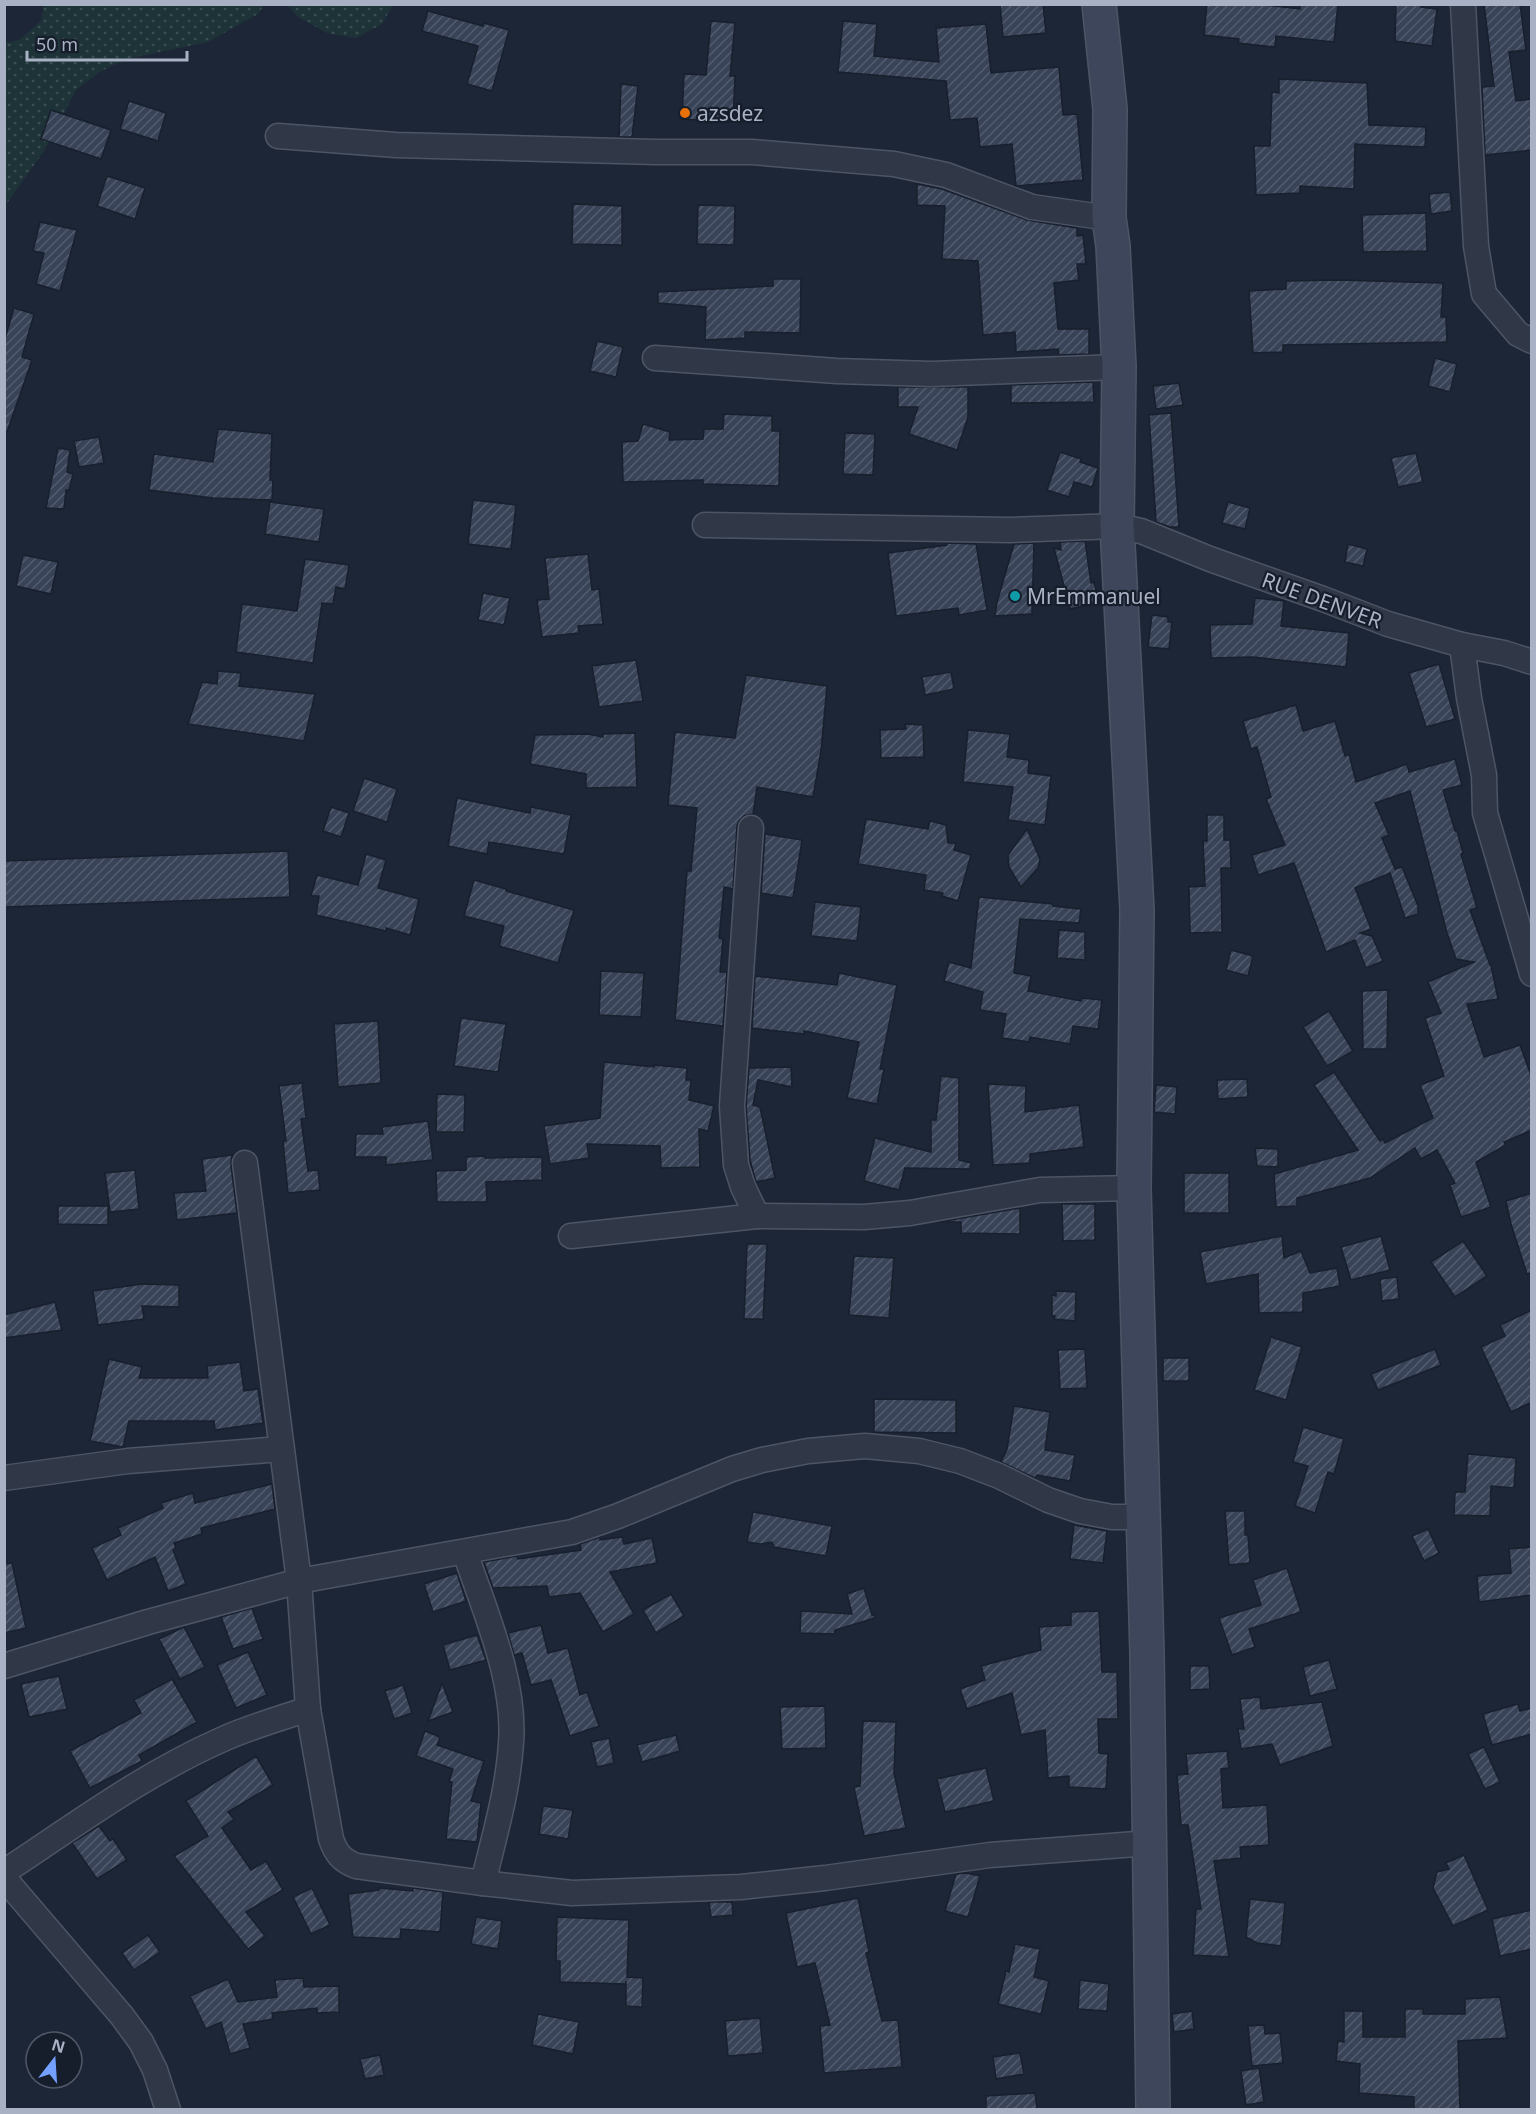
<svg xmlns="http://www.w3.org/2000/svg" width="1536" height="2114" viewBox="0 0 1536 2114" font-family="'Noto Sans',sans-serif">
  <defs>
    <pattern id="grass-dots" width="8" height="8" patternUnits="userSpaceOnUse" patternTransform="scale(1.5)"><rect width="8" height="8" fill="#1e3338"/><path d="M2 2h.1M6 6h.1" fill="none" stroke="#3c4e53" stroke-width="1.8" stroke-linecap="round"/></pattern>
    <pattern id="building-hatch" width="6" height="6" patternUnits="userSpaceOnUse" patternTransform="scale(1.5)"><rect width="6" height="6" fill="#384358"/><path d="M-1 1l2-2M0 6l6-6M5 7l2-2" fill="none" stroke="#525c6e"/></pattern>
  </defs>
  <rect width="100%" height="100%" fill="#1c2637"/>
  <g fill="url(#grass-dots)">
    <polygon points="44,5 264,5 258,14 208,42 127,59 101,71 76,90 44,151 5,206 5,43 19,40 41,21"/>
    <polygon points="287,5 393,5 382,24 356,38 327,33 298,17"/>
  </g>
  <g fill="url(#building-hatch)" stroke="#181f2d" stroke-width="1.5">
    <polygon points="1000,4 1043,4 1046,33 1003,37"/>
    <polygon points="1207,4 1257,4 1300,9 1300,4 1338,4 1334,42 1276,36 1275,47 1238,43 1239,39 1204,35"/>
    <polygon points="1396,4 1421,4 1421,7 1437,9 1432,46 1395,41"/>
    <polygon points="1484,4 1520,4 1526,50 1509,52 1516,101 1532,99 1532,150 1485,155 1482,87 1494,86"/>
    <polygon points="428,11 483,26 484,23 509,30 492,91 467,84 478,46 422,31"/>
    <polygon points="711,21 735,23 730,76 735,76 733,122 682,119 684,74 706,75"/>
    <polygon points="843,21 877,24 874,56 939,62 936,28 986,24 991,73 1059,67 1063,115 1077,114 1083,180 1016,186 1012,144 980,147 977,118 950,120 946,81 838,72"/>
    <polygon points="1279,79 1367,83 1369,125 1426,127 1425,147 1355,144 1354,189 1300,186 1300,193 1256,195 1254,146 1270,146 1272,92 1279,93"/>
    <polygon points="621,84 638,86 632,137 619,137"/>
    <polygon points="129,101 166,113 158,141 120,129"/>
    <polygon points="51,110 111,130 101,159 41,139"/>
    <polygon points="107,176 145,188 135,219 97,206"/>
    <polygon points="917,184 942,189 1027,220 1077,228 1077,236 1083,235 1086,264 1077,264 1079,280 1054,283 1058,329 1089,329 1089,354 1059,355 1058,349 1016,352 1015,332 983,335 978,261 942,259 945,206 917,205"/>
    <polygon points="1450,192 1452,211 1431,214 1429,194"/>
    <polygon points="573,204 622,206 622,245 572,244"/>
    <polygon points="698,205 735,206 734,245 697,244"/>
    <polygon points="1426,213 1427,251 1363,252 1362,215"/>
    <polygon points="40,222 77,230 60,291 36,284 44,253 33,251"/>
    <polygon points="773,279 801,279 800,333 745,332 745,338 705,340 706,307 658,303 658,292 773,286"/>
    <polygon points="1338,280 1443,283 1441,317 1446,317 1447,342 1283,345 1283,352 1253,353 1249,291 1286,289 1286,281"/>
    <polygon points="14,308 34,314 22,357 32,360 7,432 4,431 4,342"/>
    <polygon points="597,341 623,347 616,377 590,371"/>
    <polygon points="1435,358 1457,364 1450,392 1428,386"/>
    <polygon points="1093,382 1094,402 1011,403 1011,385"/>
    <polygon points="1179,383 1183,405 1156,409 1153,386"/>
    <polygon points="898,387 968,387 968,417 957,450 909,434 918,407 898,407"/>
    <polygon points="1171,413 1179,527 1170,527 1156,522 1149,415"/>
    <polygon points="724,414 772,416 772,431 780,431 779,486 703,484 703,480 623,482 622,442 638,441 643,424 670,432 669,440 703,439 704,429 723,429"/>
    <polygon points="218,429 272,434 270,480 273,480 272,500 213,498 149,490 154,454 213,462"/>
    <polygon points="845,433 875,434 873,475 843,474"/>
    <polygon points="99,437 104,463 79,467 74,441"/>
    <polygon points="58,448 70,450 67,472 73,474 69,490 66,490 64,509 46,508"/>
    <polygon points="1060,452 1081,459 1080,462 1098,468 1092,487 1074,482 1069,497 1047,490"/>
    <polygon points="1416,453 1423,482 1398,487 1391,458"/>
    <polygon points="473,500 516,505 511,549 468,544"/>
    <polygon points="270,502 324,509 319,542 265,534"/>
    <polygon points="1228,502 1250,508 1245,529 1222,523"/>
    <polygon points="1085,541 1091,583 1094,582 1099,602 1070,609 1054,548 1061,550 1060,542"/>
    <polygon points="947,543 976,544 987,610 959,615 958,608 896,616 888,553 947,545"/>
    <polygon points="1034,543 1032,614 995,616 997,602 1014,544"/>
    <polygon points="1348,544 1367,549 1363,566 1345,562"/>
    <polygon points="588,554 592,590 599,589 603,624 578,626 579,633 542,637 537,600 549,599 545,558"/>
    <polygon points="23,555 58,562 51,594 16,586"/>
    <polygon points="305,559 349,565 345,589 336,587 333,604 322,603 313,663 236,652 242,604 297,611"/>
    <polygon points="483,593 510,598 504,625 478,620"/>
    <polygon points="1255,598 1284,601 1281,626 1349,633 1346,667 1252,657 1211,658 1210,625 1252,624"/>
    <polygon points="1152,615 1168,617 1168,622 1172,622 1169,649 1148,647"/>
    <polygon points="636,660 643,701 599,707 592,666"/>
    <polygon points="1439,664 1455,719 1426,727 1409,673"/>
    <polygon points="218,671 241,673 239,686 315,694 304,741 188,724 202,682 217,684"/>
    <polygon points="951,672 954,689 925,695 922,677"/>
    <polygon points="746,675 827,686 821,751 813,797 757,787 753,814 744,816 739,821 737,826 733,889 724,887 719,938 723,939 720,972 727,972 723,1026 675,1020 687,871 691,871 697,808 668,805 675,732 735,738"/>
    <polygon points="1296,705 1303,731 1335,721 1345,756 1349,754 1356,782 1407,764 1409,772 1455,759 1462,785 1443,790 1455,831 1457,831 1463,853 1461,854 1477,908 1470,910 1490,965 1491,965 1498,999 1467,1004 1484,1057 1520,1045 1532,1078 1532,1130 1504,1142 1506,1145 1476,1162 1491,1207 1461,1217 1450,1185 1455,1183 1437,1150 1421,1159 1415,1148 1370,1178 1297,1198 1297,1206 1276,1207 1274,1174 1358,1150 1314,1085 1334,1072 1380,1141 1383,1139 1385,1143 1433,1118 1420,1085 1444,1076 1425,1018 1441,1013 1428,982 1474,962 1456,959 1447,933 1410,791 1375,803 1389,835 1382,838 1395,869 1402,867 1418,906 1418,914 1405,918 1390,873 1355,888 1371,929 1360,933 1372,936 1383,961 1366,968 1355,940 1326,952 1294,863 1258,875 1252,855 1285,845 1266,799 1271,797 1257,747 1251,749 1243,721"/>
    <polygon points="905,724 923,725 924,757 881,758 880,730 906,729"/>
    <polygon points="968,730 1010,734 1007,757 1029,760 1028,773 1051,776 1045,825 1008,820 1013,787 963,782"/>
    <polygon points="635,733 637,787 586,788 586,774 530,764 535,735 588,734 603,737 603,734"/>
    <polygon points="364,778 397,789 387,822 353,811"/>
    <polygon points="457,798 530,813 531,807 571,815 564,854 489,842 487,854 448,846"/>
    <polygon points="331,807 349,813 341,837 323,831"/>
    <polygon points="1207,815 1224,815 1224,840 1230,840 1231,868 1221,868 1222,932 1190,933 1189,887 1205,886 1203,841 1207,841"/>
    <polygon points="866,819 928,829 930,821 946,825 948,843 956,843 954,850 971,855 958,901 942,896 943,893 924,890 926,875 858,864"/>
    <polygon points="1027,829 1040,859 1038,868 1021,887 1009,867 1008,855"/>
    <polygon points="765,834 802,840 793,898 761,893"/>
    <polygon points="288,851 290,897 4,907 4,861"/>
    <polygon points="366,854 386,860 378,888 419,899 410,935 386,928 386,931 316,915 319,896 311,896 317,875 358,885"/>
    <polygon points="474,880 506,889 506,891 574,910 558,963 499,946 504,926 464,916"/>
    <polygon points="979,897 1053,904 1053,906 1081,909 1079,923 1020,919 1014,973 1031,976 1028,991 1081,1001 1082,998 1102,1000 1098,1029 1073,1026 1070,1044 1030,1037 1029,1042 1002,1038 1006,1014 980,1010 983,992 944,981 949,962 971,968"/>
    <polygon points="815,902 861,907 857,941 811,936"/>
    <polygon points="1059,930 1085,932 1085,960 1057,958"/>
    <polygon points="1231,950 1253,956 1248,976 1226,970"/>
    <polygon points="601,971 644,973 641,1017 599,1015"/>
    <polygon points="839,973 897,985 880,1069 884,1069 877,1104 847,1098 859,1042 804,1031 804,1034 752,1028 755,976 837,985"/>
    <polygon points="1388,990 1387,1049 1363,1049 1362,991"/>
    <polygon points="1329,1011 1353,1051 1327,1066 1303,1027"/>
    <polygon points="461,1018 506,1024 498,1072 454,1066"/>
    <polygon points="378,1021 381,1083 338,1087 334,1024"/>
    <polygon points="604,1062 654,1067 654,1065 687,1068 686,1080 691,1080 689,1100 714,1106 708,1131 699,1129 700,1167 661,1168 660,1146 587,1144 589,1158 550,1164 544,1126 600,1118"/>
    <polygon points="791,1067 792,1087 758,1080 753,1105 760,1107 775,1178 756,1182 750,1160 746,1106 749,1068"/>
    <polygon points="941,1076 959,1078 959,1160 971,1163 970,1169 905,1168 899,1190 864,1181 875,1138 931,1152 931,1120 936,1120"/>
    <polygon points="1247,1079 1248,1097 1218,1099 1217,1080"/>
    <polygon points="302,1083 306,1118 301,1119 308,1171 318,1170 320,1190 288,1193 283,1141 286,1141 279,1086"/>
    <polygon points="988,1084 1026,1086 1025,1112 1079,1105 1084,1147 1030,1154 1030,1163 993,1165"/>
    <polygon points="1156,1085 1177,1087 1175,1114 1154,1112"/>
    <polygon points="437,1094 465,1095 464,1132 436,1132"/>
    <polygon points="428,1121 433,1160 386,1165 386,1157 355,1157 356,1134 383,1134 382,1127"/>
    <polygon points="1255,1148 1278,1149 1278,1167 1257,1166"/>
    <polygon points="232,1155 231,1165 237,1213 177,1220 174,1193 206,1191 202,1159"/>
    <polygon points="485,1156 485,1158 542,1157 542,1180 486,1182 487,1202 437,1202 436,1171 466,1170 466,1157"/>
    <polygon points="135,1170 139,1209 110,1212 105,1173"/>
    <rect x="1184" y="1173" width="45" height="40"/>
    <polygon points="1532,1193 1532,1273 1527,1274 1511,1224 1506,1201"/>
    <polygon points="1062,1204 1095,1204 1095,1240 1063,1241"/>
    <polygon points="58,1206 108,1206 108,1225 58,1224"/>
    <polygon points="1020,1208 1020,1234 961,1233 961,1222 939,1222"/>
    <polygon points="1282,1236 1284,1258 1301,1251 1310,1273 1337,1268 1340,1286 1303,1293 1303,1312 1259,1313 1258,1274 1206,1284 1200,1252"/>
    <polygon points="1381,1236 1390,1270 1351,1280 1341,1247"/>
    <polygon points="1463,1241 1487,1276 1455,1297 1431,1262"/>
    <polygon points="747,1244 767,1244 763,1319 744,1319"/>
    <polygon points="854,1256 894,1258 889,1318 849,1315"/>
    <polygon points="1397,1277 1399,1299 1382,1301 1380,1279"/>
    <polygon points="142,1284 179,1285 179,1307 142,1306 144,1319 98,1325 93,1291"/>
    <polygon points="1056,1291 1076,1292 1075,1321 1054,1319 1055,1316 1052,1316 1052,1295 1056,1296"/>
    <polygon points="55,1302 62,1330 4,1338 4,1315"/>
    <polygon points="1532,1310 1532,1402 1511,1412 1481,1347 1505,1336 1500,1325"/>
    <polygon points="1271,1337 1302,1347 1286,1400 1254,1390"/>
    <polygon points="1085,1349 1087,1388 1060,1389 1058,1350"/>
    <polygon points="1435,1349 1441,1365 1378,1390 1371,1374"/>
    <rect x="1163" y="1358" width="26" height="23"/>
    <polygon points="109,1359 142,1367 139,1378 208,1378 207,1366 240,1362 244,1391 258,1389 263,1423 215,1430 214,1421 129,1421 123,1447 90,1441"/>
    <polygon points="874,1399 956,1400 956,1433 874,1432"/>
    <polygon points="1014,1406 1050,1412 1045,1450 1075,1455 1070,1481 1037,1475 1035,1478 1001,1462 1007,1449"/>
    <polygon points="1303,1427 1344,1439 1334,1474 1328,1472 1315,1513 1295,1506 1308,1466 1293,1462"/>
    <polygon points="1468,1454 1516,1458 1514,1488 1491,1486 1490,1516 1454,1515 1455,1492 1465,1492"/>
    <polygon points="272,1484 275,1509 201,1528 202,1534 174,1543 176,1548 173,1550 186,1584 168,1591 155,1557 107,1580 92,1548 121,1535 118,1528 163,1508 161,1503 193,1493 195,1503"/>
    <polygon points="1225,1511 1245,1511 1245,1535 1248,1535 1250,1563 1229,1565"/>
    <polygon points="753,1512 832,1526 826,1556 774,1547 772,1542 761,1544 747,1542"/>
    <polygon points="1074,1525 1107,1531 1103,1563 1070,1559"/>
    <polygon points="1428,1529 1439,1553 1424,1561 1412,1536"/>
    <polygon points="600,1537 600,1540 622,1537 624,1544 652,1538 657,1563 610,1572 634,1614 603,1632 580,1593 549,1597 547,1586 493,1588 484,1562 517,1556 518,1559 581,1550 580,1544"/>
    <polygon points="1532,1547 1532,1595 1479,1602 1477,1576 1511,1573 1509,1549"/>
    <polygon points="12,1563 26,1628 4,1633 4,1564"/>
    <polygon points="1287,1568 1301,1612 1249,1629 1255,1647 1232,1655 1219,1618 1261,1605 1253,1580"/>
    <polygon points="457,1573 466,1601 433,1612 424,1584"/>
    <polygon points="864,1588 872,1615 875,1615 875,1618 835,1630 834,1634 800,1633 801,1611 852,1614 847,1594"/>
    <polygon points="671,1594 684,1616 656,1633 643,1610"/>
    <polygon points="252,1608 263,1639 233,1649 221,1617"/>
    <polygon points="1099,1611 1102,1672 1117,1672 1118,1719 1098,1719 1099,1753 1108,1754 1106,1789 1069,1787 1069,1776 1048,1778 1045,1730 1021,1735 1012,1693 967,1709 960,1689 985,1680 981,1666 1041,1650 1039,1627 1071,1625 1071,1612"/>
    <polygon points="541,1625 548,1653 568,1648 580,1695 587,1692 599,1726 570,1736 551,1680 531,1685 522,1653 514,1655 508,1633"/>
    <polygon points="184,1627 205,1667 180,1679 159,1639"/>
    <polygon points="477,1635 486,1660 450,1670 443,1645"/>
    <polygon points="248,1652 267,1695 236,1708 217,1665"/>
    <polygon points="1329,1660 1337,1689 1310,1696 1303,1667"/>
    <polygon points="1190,1666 1209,1666 1210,1689 1190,1690"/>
    <polygon points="59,1676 67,1709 29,1717 21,1684"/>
    <polygon points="172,1679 197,1722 139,1755 142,1761 90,1788 70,1751 141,1713 134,1700"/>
    <polygon points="442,1683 453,1712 428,1721"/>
    <polygon points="403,1685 412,1713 394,1719 385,1691"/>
    <polygon points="1260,1697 1261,1709 1322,1702 1333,1746 1280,1765 1272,1744 1241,1749 1238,1729 1244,1729 1240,1699"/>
    <polygon points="1518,1704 1520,1711 1532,1708 1532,1734 1492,1745 1483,1714"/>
    <polygon points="825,1706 826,1748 782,1749 780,1707"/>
    <polygon points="863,1721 896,1722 894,1773 906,1828 864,1836 854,1787 860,1786"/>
    <polygon points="425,1731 440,1737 437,1745 484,1761 471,1801 481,1803 477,1842 446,1839 452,1782 449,1781 453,1769 416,1756"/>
    <polygon points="676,1735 680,1751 642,1762 637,1745"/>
    <polygon points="609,1738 614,1763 597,1767 591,1742"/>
    <polygon points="1484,1747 1500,1782 1485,1789 1468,1754"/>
    <polygon points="1227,1751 1229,1768 1221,1769 1223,1808 1267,1805 1269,1845 1240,1847 1241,1858 1214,1861 1229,1957 1193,1955 1196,1909 1201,1909 1188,1825 1181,1825 1177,1775 1188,1774 1186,1754"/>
    <polygon points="256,1756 273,1785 228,1812 234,1819 222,1828 251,1870 266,1861 283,1890 246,1912 265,1936 248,1949 174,1856 208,1836 186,1801"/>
    <polygon points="986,1768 994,1801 945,1812 937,1779"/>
    <polygon points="543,1806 573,1810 568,1839 539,1834"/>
    <polygon points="99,1826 110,1841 113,1839 127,1860 97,1879 72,1843"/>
    <polygon points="1464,1855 1488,1910 1453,1926 1433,1888 1437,1872 1449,1869 1446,1863"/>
    <polygon points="966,1873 980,1876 968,1917 945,1911 956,1874"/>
    <polygon points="312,1888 330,1925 311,1934 293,1897"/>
    <polygon points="379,1888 413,1891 413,1888 443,1892 440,1932 401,1929 400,1939 353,1937 348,1894 379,1890"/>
    <polygon points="858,1898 869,1952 866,1953 882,2021 898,2020 902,2067 824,2073 820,2026 830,2025 815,1963 797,1967 786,1913"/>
    <polygon points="1250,1899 1285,1903 1281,1946 1257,1943 1246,1937"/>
    <polygon points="709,1902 732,1902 733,1915 711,1917"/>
    <polygon points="1532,1910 1532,1949 1500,1956 1492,1919"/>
    <polygon points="476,1917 502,1921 498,1949 471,1944"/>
    <polygon points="557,1917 629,1920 627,1977 643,1978 642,2007 626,2006 626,1981 626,1984 560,1982 560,1961 556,1961"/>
    <polygon points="148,1935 160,1952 134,1970 122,1953"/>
    <polygon points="1015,1944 1040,1949 1034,1977 1049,1981 1041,2014 998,2004 1006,1971 1009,1972"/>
    <polygon points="303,1978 304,1987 339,1986 339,2012 317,2013 317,2008 272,2013 273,2019 243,2024 250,2048 230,2054 221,2022 206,2029 190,1996 228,1979 238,2002 277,1997 275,1980"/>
    <polygon points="1080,1980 1109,1984 1107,2011 1078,2009"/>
    <polygon points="1500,1997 1507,2038 1458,2041 1460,2109 1414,2109 1414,2097 1359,2093 1360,2064 1336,2061 1338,2041 1344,2042 1344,2011 1363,2011 1363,2037 1405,2037 1405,2009 1423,2009 1423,2014 1465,2014 1465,1999"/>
    <polygon points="1192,2011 1194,2029 1174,2032 1172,2014"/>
    <polygon points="538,2014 579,2022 573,2054 532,2045"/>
    <polygon points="760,2018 763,2053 728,2056 725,2021"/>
    <polygon points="1264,2025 1265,2034 1280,2033 1283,2063 1252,2066 1248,2026"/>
    <polygon points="1020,2053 1024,2074 996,2079 993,2057"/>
    <polygon points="380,2055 384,2075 365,2079 360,2059"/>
    <polygon points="1259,2068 1264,2102 1246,2105 1241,2071"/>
    <polygon points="1035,2093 1037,2109 986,2109 986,2096"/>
  </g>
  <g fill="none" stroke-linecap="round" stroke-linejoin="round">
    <g stroke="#4d5565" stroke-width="27">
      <g id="minor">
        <polyline points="1463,4 1476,246 1484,294 1518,334 1532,341"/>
        <polyline points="278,136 396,145 655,152 752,152 894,164 946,175 1032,207 1109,218"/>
        <polyline points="655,358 837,371 931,374 1119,367"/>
        <polyline points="705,525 1010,530 1117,526 1141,531 1210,559 1323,599 1388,624 1462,645 1504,653 1532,662"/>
        <polyline points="1462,645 1469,698 1484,775 1485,813 1532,974"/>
        <polyline points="751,828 732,1106 736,1165 743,1187 757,1216"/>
        <path d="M245,1163L299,1581L308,1709L331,1839C336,1853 341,1860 356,1866L483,1883L572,1893L741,1887L825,1878L990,1855L1150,1843"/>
        <polyline points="571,1236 757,1216 864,1217 910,1213 1040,1190 1134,1188"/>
        <polyline points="4,1478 128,1461 281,1449"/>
        <path d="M465,1552C484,1610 516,1680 511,1743C508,1791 494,1837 483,1883"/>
        <polyline points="4,1666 148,1622 299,1581 572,1532 618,1516 732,1469 762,1460 808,1451 865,1446 919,1451 960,1461 999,1476 1048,1500 1080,1511 1112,1517 1142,1517"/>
        <path d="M4,1872C74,1826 144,1774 221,1740C249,1727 279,1719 308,1709"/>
        <polyline points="4,1878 122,2016 141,2042 155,2070 168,2110"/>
      </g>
    </g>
    <g stroke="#4d5565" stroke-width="36">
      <polyline id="secondary" points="1099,4 1110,109 1109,218 1113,246 1119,367 1117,526 1137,910 1134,1188 1147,1653 1153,2110"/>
    </g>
    <use href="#minor" stroke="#303847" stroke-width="24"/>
    <use href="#secondary" stroke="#3d465b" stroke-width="33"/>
  </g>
  <circle fill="#e8710a" stroke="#161d2b" stroke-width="2" cx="685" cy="113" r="6"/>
  <circle fill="#0f9aa8" stroke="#161d2b" stroke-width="2" cx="1015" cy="596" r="6"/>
  <g text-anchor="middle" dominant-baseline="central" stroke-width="4.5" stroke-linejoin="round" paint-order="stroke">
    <g font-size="21" fill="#a9b2c5" stroke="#161d2b" text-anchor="start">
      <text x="697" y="113">azsdez</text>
      <text x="1027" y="596">MrEmmanuel</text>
    </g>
    <g font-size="21" fill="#a9b2c5" stroke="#161d2b">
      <text transform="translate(1322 600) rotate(20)">RUE DENVER</text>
    </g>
  </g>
  <rect width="1536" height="2114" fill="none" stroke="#a9b2c5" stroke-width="12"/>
  <g transform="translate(54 2060) rotate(17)"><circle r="28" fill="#161d2b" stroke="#515969" stroke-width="1.5"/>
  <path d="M0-4.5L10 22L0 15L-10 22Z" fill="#74a0ff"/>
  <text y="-9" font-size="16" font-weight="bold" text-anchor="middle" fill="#a9b2c5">N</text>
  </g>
  <path d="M27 51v9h160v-9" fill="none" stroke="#a9b2c5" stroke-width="3"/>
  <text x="36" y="51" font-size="18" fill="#a9b2c5" stroke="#161d2b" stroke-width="4.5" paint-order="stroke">50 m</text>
</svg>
